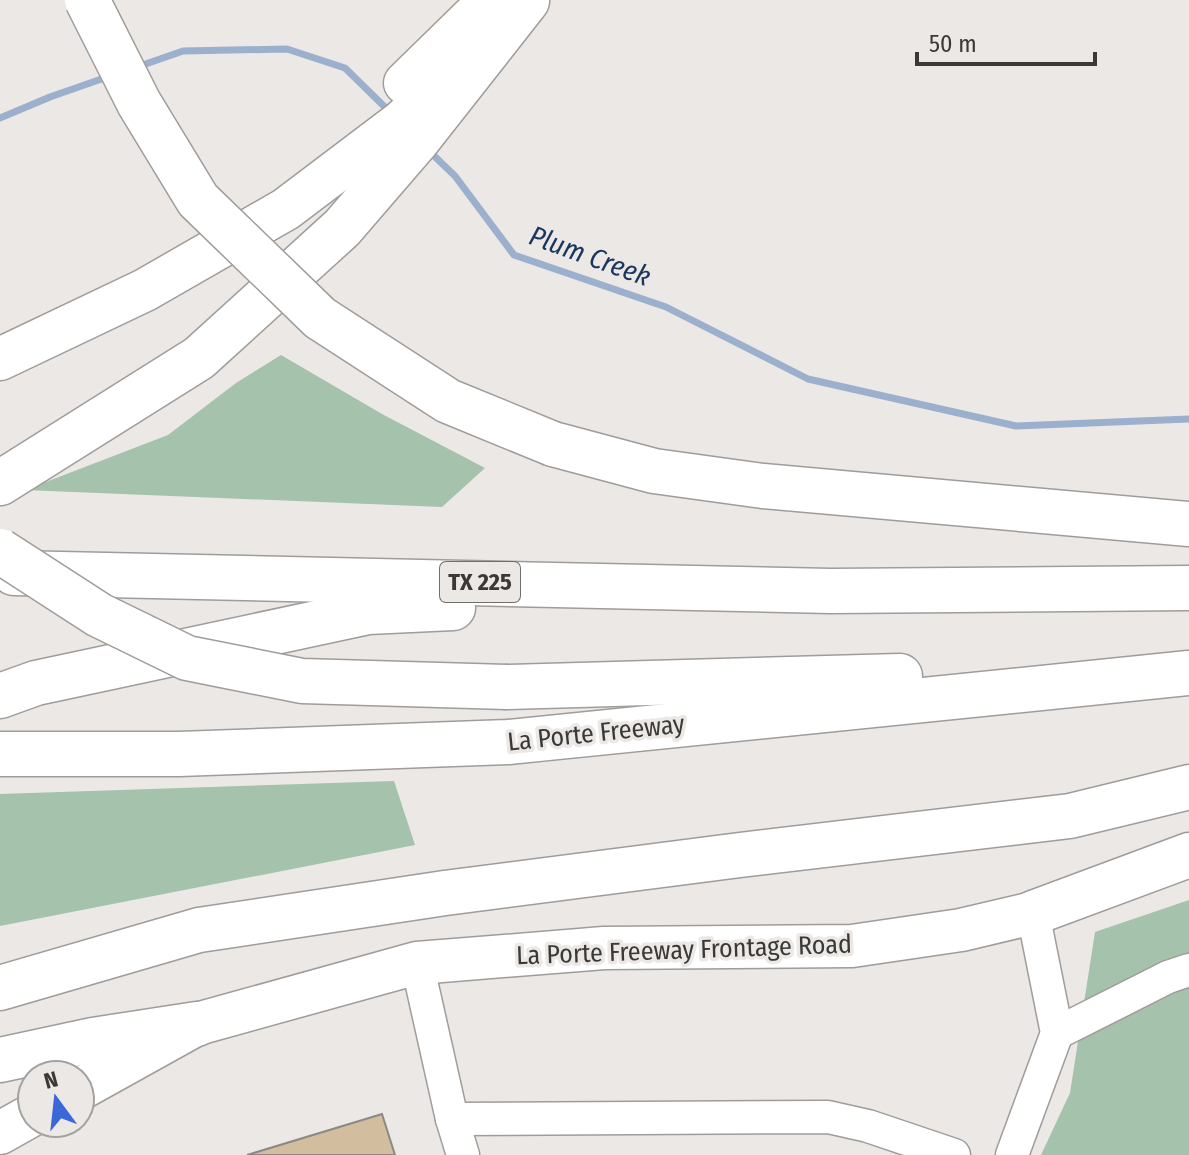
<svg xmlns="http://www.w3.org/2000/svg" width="1189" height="1155" viewBox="0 0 1189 1155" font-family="'Fira Sans Condensed',sans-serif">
  <rect width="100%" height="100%" fill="#ebe8e5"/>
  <g fill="#a5c2ad">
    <polygon points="281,355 382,414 485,468 442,507 25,490 168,435 236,383"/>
    <polygon points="394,781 415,845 0,926 0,794"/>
    <polygon points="1189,900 1189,1155 1041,1155 1070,1093 1095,932"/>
  </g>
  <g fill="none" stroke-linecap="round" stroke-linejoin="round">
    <g stroke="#9bb0cd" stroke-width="7">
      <polyline points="137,67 183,51 287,49 345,68 392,114"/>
      <polyline points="0,118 50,97 110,76"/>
      <polyline points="429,151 455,176 514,255 666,307 808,379 1016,426 1189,419"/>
    </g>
  </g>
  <polygon fill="#d2bd9f" stroke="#8b8986" stroke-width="2" points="382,1114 395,1155 247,1155"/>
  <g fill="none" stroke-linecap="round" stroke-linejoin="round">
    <g stroke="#9f9c99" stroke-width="35">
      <g id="minor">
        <polyline points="417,963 452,1119 463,1155"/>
        <polyline points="1057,1033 1168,977 1189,970"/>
        <polyline points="452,1119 828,1117 868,1126 954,1155"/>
        <polyline points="1012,1155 1057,1033 1033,913"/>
      </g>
    </g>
    <g stroke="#9f9c99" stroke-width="45">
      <g id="major">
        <polyline points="405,83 490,0"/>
        <polyline points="0,359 145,290 286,209 401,122 453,73"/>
        <polyline points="80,1089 197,1024 417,963 604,948 852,946 961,930 1033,913"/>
        <polyline points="0,1133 32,1115"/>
      </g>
    </g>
    <g stroke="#9f9c99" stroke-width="47">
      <g id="highway">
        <polyline points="553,444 654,471 763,486 1189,524"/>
        <polyline points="0,483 199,358 342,228 417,141 527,1"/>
        <polyline points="14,573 831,591 1189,588"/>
        <polyline points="507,687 900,676"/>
        <polyline points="0,696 36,683 368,612 453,608"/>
        <polyline points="0,754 179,754 508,742 1189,673"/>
        <polyline points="1033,913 1189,855"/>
        <polyline points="0,988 199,930 445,893 740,855 1070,816 1189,787"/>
        <polyline points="0,1060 93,1040 197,1024"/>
      </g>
    </g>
    <use href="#minor" stroke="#fff" stroke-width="32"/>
    <use href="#major" stroke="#fff" stroke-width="42"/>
    <use href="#highway" stroke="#fff" stroke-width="44"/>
    <g stroke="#9f9c99" stroke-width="47" stroke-linecap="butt">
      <g id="highway-bridge">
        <polyline points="87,0 139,103 198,200 320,318 448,401 553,444"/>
        <polyline points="0,551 99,615 187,658 302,681 507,687"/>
      </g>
    </g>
    <use href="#highway-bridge" stroke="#fff" stroke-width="44"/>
  </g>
  <g text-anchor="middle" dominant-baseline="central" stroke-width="7" stroke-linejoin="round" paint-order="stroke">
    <rect fill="#ebe8e5" stroke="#6f6e6b" stroke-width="2" x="440" y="562" width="80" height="40" rx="6"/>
    <g font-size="24" font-weight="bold" fill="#3a3937">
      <text x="480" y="582">TX 225</text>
    </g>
    <g font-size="26" fill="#3a3937" stroke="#ebe8e5">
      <text transform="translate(596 733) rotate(-6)">La Porte Freeway</text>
      <text transform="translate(684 950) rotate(-2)">La Porte Freeway Frontage Road</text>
    </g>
    <g font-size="28" font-style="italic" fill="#19375e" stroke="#ebe8e5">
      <text transform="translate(590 256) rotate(20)">Plum Creek</text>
    </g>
  </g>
  <g transform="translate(56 1099) rotate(345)"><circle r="38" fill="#ebe8e5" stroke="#a4a29f" stroke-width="2"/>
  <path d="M0-6L14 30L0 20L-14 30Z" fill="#3c67d8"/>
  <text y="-12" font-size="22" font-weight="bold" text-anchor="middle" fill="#3a3937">N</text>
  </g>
  <path d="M917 52v12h178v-12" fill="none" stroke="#3a3937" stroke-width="4"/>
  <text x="929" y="52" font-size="24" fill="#3a3937" stroke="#ebe8e5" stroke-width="6" paint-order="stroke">50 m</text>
</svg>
